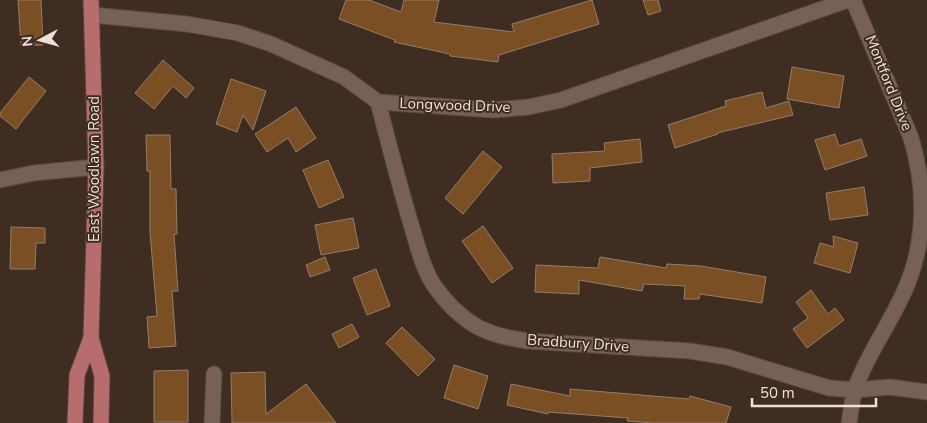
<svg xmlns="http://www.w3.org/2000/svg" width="927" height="423" viewBox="0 0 927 423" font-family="'Nunito Sans',sans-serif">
  <rect width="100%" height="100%" fill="#402d21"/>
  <g fill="#7a4f23" stroke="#917e6c">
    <polygon points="18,0 41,0 43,45 21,46"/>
    <polygon points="346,0 369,0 401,12 404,0 439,0 434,22 514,32 512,24 592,0 599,24 499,55 498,62 450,56 450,54 394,42 395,40 339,19"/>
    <polygon points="643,0 658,0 661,11 648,15"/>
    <polygon points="163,60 194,88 186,98 173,86 154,109 135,93"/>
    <polygon points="792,67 844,76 839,108 787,99"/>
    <polygon points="29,77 46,91 16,129 0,116 0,113"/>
    <polygon points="231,79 266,91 253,130 243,115 237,132 216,124"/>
    <polygon points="762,92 766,108 789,101 793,115 717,133 718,134 675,148 668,125 726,106 725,101"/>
    <polygon points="296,107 316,138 296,152 288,138 267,152 255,134"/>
    <polygon points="835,134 839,146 861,139 867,156 825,170 815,140"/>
    <polygon points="146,135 170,135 171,189 176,189 177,234 174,234 178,291 172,291 176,346 149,348 147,317 157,316 150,232 150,171 147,171"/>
    <polygon points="640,139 642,162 590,168 590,181 553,183 552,154 605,151 604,143"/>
    <polygon points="483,151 502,167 463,214 445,198"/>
    <polygon points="328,160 344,197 319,208 303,170"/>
    <polygon points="864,187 868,215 830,220 826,193"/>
    <polygon points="353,218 359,248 321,255 315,225"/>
    <polygon points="483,226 513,268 492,283 462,241"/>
    <polygon points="11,227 45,228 45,243 36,243 35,269 10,269"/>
    <polygon points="833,236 858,243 850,273 814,263 820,243 834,247"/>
    <polygon points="325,257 330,270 310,277 306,265"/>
    <polygon points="600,257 666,268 667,264 701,266 766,277 762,303 700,294 699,299 684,299 685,286 644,284 642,291 579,280 579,294 535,292 536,265 598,268"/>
    <polygon points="376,269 390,306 367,315 353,278"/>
    <polygon points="811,290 828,314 835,308 844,320 807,348 793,329 808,318 796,302"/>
    <polygon points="352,324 359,337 339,348 332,334"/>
    <polygon points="402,327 435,359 418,376 386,343"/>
    <polygon points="454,365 488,376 478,409 444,398"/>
    <polygon points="188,370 188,422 154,422 154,371"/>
    <polygon points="265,372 266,414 306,384 336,423 232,423 231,373"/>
    <polygon points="511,384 570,396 570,389 689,399 690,396 731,407 726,423 653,423 627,421 628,418 548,412 548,414 507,405"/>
  </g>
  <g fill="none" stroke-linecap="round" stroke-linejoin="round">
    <g stroke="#5a4a40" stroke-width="17">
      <g id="street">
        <polyline points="92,15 187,24 238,33 271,44 344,77 378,102 494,110 529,107 561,100 848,0"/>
        <path d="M378,102C389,145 400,188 413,231C418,248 423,268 433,284C444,300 459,316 476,326C492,335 509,338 527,341L690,351L727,357L829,388L855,390L890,387L927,392"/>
        <polyline points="0,180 34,173 96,167"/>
        <polyline points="212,423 214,374"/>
        <path d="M849,423C851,412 852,400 855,389C868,351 895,318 909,280C926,235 925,184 911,138L853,0"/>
      </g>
    </g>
    <g stroke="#5a4a40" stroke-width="17">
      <g id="primary">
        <polyline points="91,0 96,167 91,338 102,376 101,423"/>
        <polyline points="75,423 77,375 91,338"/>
      </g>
    </g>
    <use href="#street" stroke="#776154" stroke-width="15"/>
    <use href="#primary" stroke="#b76c6e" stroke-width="15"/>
  </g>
  <g text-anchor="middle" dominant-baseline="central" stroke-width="4" stroke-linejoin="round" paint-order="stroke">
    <g font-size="15" fill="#ede0d8" stroke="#402d21">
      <text transform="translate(889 83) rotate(68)">Montford Drive</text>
      <text transform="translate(455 105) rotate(2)">Longwood Drive</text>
      <text transform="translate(94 169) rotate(-90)">East Woodlawn Road</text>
      <text transform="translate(578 343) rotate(4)">Bradbury Drive</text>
    </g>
  </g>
  <g transform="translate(40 40) rotate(264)" stroke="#402d21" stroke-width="4" paint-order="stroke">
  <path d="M0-4L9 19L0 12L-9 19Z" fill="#ede0d8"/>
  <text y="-8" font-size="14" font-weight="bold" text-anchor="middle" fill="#ede0d8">N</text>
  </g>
  <path d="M752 398v8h124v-8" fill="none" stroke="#ede0d8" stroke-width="2.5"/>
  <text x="760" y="398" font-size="15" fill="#ede0d8" stroke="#402d21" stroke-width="4" paint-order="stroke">50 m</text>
</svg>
